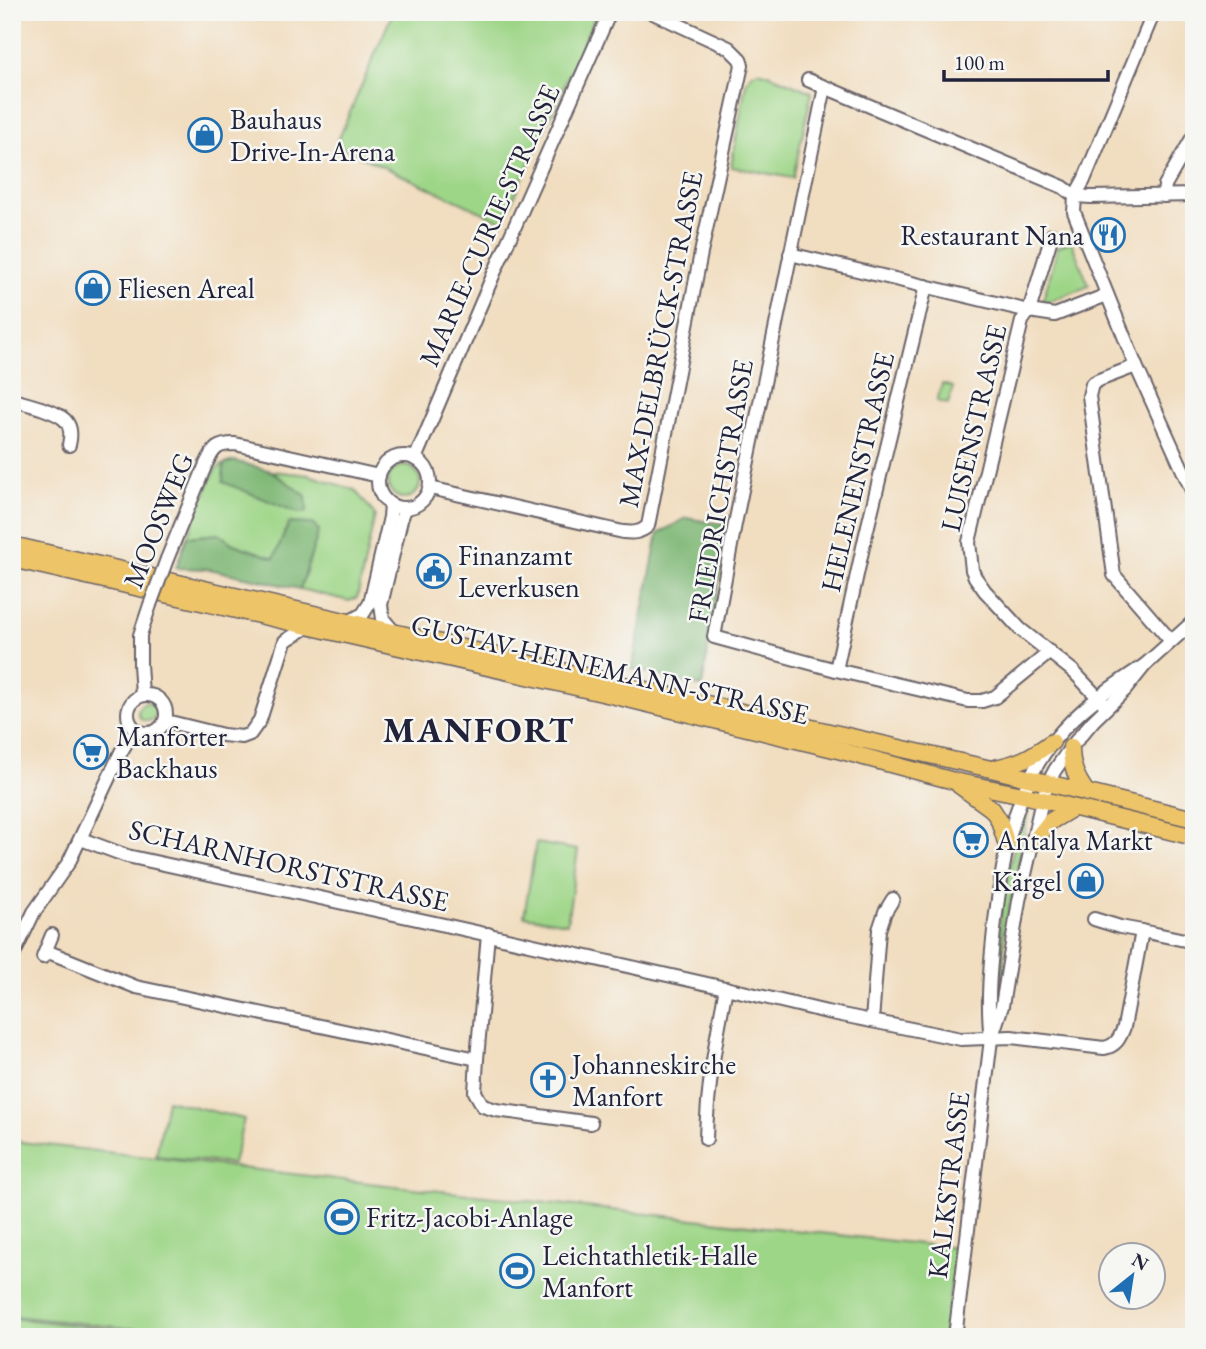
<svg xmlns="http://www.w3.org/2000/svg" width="1206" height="1349" viewBox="0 0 1206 1349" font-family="'EB Garamond',serif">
  <rect width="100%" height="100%" fill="#f6f6f2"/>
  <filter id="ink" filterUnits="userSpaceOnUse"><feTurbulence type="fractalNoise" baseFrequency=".0143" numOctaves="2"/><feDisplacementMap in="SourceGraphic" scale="14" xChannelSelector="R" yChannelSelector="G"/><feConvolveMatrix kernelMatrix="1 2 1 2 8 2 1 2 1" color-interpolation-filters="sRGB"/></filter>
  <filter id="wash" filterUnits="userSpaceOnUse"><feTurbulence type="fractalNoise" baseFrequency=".00686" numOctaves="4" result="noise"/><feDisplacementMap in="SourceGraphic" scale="28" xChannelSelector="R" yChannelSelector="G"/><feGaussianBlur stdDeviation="1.57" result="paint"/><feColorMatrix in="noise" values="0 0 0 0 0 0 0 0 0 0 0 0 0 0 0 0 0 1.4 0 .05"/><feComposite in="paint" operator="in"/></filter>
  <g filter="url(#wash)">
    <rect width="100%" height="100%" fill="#f1ddbf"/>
    <g fill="#9ed687" stroke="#607c61" stroke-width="2">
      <polygon points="393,12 597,12 503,222 336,145"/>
      <polygon points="757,71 766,73 812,92 793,178 731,167 746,83 751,75"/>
      <polygon points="1071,241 1089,286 1042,304 1058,247"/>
      <polygon points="942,384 953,387 948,404 937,401"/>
      <polygon points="224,464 223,482 306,496 271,471 309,475 355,490 375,515 357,598 349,601 300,589 319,530 289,523 274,558 233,544 219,534 187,537 215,470"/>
      <circle cx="404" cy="482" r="16"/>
      <circle cx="147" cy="712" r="9"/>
      <polygon points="1021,813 1028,815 1004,933 1004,969 996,1008 1001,963 1000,923 1004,895"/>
      <polygon points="536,843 578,850 567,923 524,916"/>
      <polygon points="167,1100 244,1119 233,1164 156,1156"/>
      <polygon points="12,1141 386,1185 956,1248 944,1337 214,1337 12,1316"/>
      <polygon points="12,1318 180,1337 12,1337"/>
    </g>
    <g fill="#7eb774" stroke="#506c58" stroke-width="2">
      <polygon points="234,461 271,471 306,496 307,512 298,513 223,482 224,464"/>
      <polygon points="686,518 728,525 702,687 632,669 658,534"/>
      <polygon points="289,523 312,524 319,530 300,589 209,569 176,568 187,537 219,534 233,544 274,558"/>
    </g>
  </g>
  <g filter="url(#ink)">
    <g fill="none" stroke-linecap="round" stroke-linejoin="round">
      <g stroke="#6a6369" stroke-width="16">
        <g id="minor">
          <polyline points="1154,12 1084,180 1075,196 1074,212 1136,366 1194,495"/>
          <polyline points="808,80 1063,187 1075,196 1091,197 1194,195"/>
          <polyline points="825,87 735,524 714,637 836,670 968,701 982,701 995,697 1050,652"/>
          <polyline points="1164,196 1165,185 1194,135"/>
          <polyline points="1052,235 1029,311 1022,321 969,542 972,570 975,577 985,591 1020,629 1073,671 1107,707"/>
          <polyline points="790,254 1029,311 1055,315 1107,295"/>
          <polyline points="1136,366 1099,380 1092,384 1089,396 1114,575 1171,641"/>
          <path d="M12,400C22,402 31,405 41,408C61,415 75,420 69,445"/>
          <circle cx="404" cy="482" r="26"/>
          <polyline points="415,459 495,271 610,12"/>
          <path d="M430,488L623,532C633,533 640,533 648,526L701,253L742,65L740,59L729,48L651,12"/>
          <path d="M167,559L206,464C214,448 217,444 235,444L379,476"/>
          <polyline points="348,622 363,614 370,603 390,517 391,505"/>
          <polyline points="394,632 383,619 381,605 401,520 405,509"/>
          <polyline points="836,670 865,538 926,286"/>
          <circle cx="147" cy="714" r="19"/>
          <polyline points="142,695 140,664 140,635 150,605"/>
          <polyline points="166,721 223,735 242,737 250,734 260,720 285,641 309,626"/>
          <path d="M81,839L127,856L449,926L743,992L827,1012L961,1039L1011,1037L1104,1048C1116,1046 1120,1038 1124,1027L1142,931L1194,942"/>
          <polyline points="1094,919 1120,927 1142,931"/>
          <polyline points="46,951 136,987 477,1059 475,1092 483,1106 496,1110 591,1123"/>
          <polyline points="43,957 52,935"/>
          <polyline points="12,958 34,912 69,862 121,752 128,740 137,731"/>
          <polyline points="872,1021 879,930 885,912 893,899"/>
          <polyline points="992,1036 1002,1006 1019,901 1042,800 1048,783 1055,770 1071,747 1093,721 1125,690 1145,665 1194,621"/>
          <polyline points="477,1059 488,934"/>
          <path d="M706,1139C707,1089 716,1038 726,988"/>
          <path d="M955,1337L991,1039C986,1000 991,960 995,921C1003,859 1013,791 1054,740C1079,709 1111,687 1145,665"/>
        </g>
      </g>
      <g stroke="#6a6369" stroke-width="19">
        <g id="major">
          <polyline points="12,545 991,769 1194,819"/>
          <polyline points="12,559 611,695 838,750 954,781 1023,795 1194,837"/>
          <path d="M1071,747C1071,766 1076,778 1087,793"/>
          <path d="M995,768C1020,763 1031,757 1052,742"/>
          <polyline points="959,785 992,809 999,820 1007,845"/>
          <polyline points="1032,844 1051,821 1073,808"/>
        </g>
      </g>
      <use href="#minor" stroke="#fff" stroke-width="12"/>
      <use href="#major" stroke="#eec469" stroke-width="16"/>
      <g stroke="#6a6369" stroke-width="16" stroke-linecap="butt">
        <polyline id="minor-bridge" points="150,605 167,559"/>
      </g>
      <use href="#minor-bridge" stroke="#fff" stroke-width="12"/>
    </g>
  </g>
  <defs>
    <g id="shop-ring" transform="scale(1.75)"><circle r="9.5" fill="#f6f6f2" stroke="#1f6fb2" stroke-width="1.5"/><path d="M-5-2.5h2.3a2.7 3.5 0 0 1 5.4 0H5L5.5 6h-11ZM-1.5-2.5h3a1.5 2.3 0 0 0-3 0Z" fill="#1f6fb2"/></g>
    <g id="restaurant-ring" transform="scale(1.75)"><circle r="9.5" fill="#f6f6f2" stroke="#1f6fb2" stroke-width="1.5"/><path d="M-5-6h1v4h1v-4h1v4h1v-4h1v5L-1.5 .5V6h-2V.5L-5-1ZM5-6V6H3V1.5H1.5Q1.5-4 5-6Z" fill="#1f6fb2"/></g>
    <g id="civic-ring" transform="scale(1.75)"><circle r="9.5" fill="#f6f6f2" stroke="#1f6fb2" stroke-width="1.5"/><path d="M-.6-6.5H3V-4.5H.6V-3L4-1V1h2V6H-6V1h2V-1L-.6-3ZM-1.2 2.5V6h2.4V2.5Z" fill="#1f6fb2"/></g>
    <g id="supermarket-ring" transform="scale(1.75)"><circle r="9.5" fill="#f6f6f2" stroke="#1f6fb2" stroke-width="1.5"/><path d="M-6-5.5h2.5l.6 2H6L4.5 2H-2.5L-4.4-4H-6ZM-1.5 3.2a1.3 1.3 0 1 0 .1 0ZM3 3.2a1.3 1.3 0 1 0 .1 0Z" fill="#1f6fb2"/></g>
    <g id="church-ring" transform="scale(1.75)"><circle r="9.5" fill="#f6f6f2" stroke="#1f6fb2" stroke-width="1.5"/><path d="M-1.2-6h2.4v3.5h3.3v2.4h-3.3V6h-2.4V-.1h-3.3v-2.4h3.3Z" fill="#1f6fb2"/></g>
    <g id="stadium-ring" transform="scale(1.75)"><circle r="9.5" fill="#f6f6f2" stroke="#1f6fb2" stroke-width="1.5"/><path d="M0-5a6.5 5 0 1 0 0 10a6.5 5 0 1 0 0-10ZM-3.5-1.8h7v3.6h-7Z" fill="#1f6fb2"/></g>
  </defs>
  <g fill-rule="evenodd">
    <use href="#shop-ring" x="205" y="135"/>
    <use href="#restaurant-ring" x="1108" y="235"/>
    <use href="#shop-ring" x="93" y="288"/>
    <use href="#civic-ring" x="434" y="571"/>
    <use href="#supermarket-ring" x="91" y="752"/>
    <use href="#supermarket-ring" x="971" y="840"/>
    <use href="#shop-ring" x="1086" y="881"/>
    <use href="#church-ring" x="548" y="1080"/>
    <use href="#stadium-ring" x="342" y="1217"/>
    <use href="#stadium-ring" x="517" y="1271"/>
  </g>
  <g text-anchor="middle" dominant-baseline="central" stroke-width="5" stroke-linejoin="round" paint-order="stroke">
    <g font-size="28" fill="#22223b" stroke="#f6f6f2" text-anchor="start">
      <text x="230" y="119">Bauhaus<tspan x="230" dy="32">Drive-In-Arena</tspan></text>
      <text x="1084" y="235" text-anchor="end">Restaurant Nana</text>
      <text x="118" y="288">Fliesen Areal</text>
      <text x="458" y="555">Finanzamt<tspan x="458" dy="32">Leverkusen</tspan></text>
      <text x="116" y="736">Manforter<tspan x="116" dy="32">Backhaus</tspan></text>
      <text x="996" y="840">Antalya Markt</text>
      <text x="1062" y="881" text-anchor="end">Kärgel</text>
      <text x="572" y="1064">Johanneskirche<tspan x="572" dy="32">Manfort</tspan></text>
      <text x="366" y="1217">Fritz-Jacobi-Anlage</text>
      <text x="542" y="1255">Leichtathletik-Halle<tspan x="542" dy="32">Manfort</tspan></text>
    </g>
    <g font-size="28" fill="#22223b" stroke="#f6f6f2">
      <text transform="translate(489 225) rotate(-66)">MARIE-CURIE-STRASSE</text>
      <text transform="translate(660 339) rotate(-79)">MAX-DELBRÜCK-STRASSE</text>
      <text transform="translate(973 428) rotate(-77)">LUISENSTRASSE</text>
      <text transform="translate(857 472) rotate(-77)">HELENENSTRASSE</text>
      <text transform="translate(720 491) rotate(-80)">FRIEDRICHSTRASSE</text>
      <text transform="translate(158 520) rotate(-68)">MOOSWEG</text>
      <text transform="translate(610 669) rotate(13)">GUSTAV-HEINEMANN-STRASSE</text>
      <text transform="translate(289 865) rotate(13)">SCHARNHORSTSTRASSE</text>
      <text transform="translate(948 1185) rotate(-83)">KALKSTRASSE</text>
    </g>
    <g font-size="35" font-weight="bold" letter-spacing="2" fill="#22223b" stroke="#f6f6f2">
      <text x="479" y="729">MANFORT</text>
    </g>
  </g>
  <rect width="1206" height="1349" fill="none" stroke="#f6f6f2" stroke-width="42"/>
  <g transform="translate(1132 1276) rotate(30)"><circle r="33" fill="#f6f6f2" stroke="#a1a1a9" stroke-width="2"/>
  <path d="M0-5L12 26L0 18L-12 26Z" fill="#1f6fb2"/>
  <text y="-10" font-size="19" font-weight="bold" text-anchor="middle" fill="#22223b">N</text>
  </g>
  <path d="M944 70v10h164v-10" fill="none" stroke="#22223b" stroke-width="3.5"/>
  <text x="954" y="70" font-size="21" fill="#22223b" stroke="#f6f6f2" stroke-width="5" paint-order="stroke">100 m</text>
</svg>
